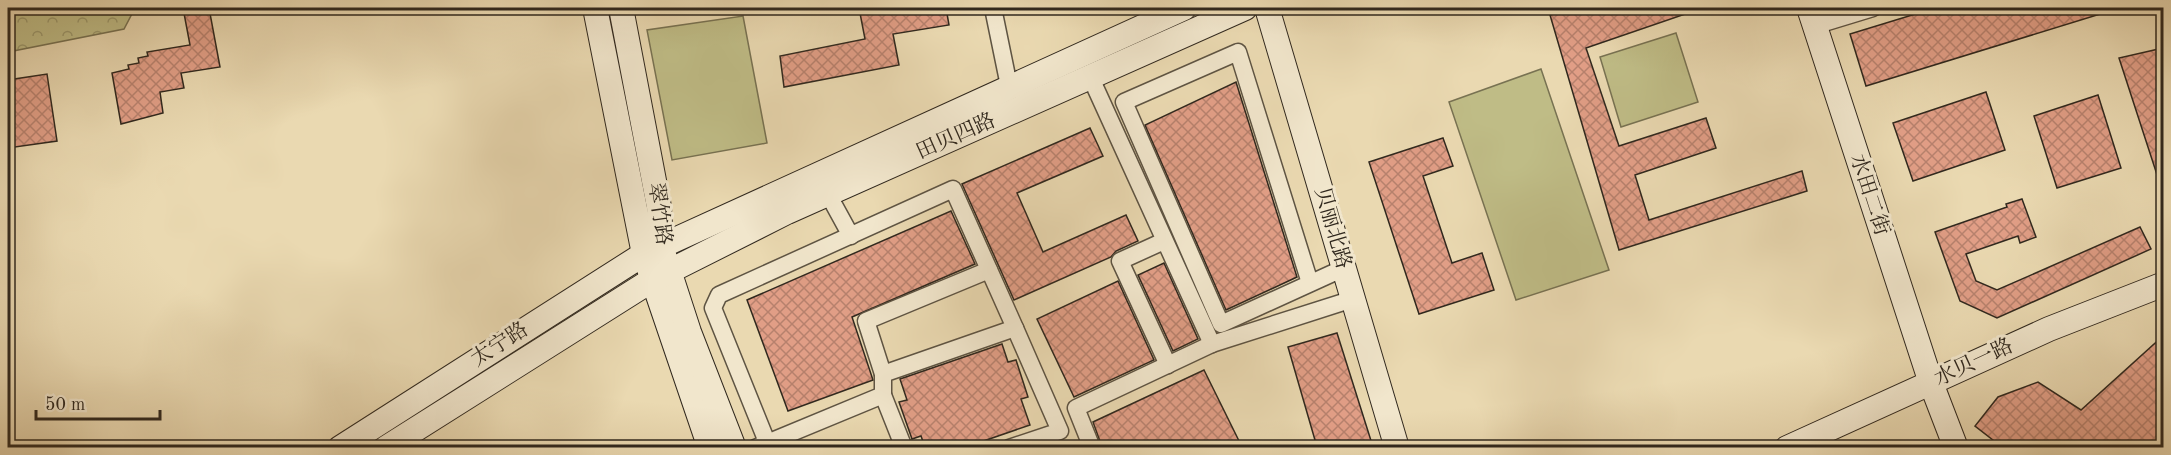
<svg xmlns="http://www.w3.org/2000/svg" width="2171" height="455" viewBox="0 0 2171 455" font-family="'Old Standard TT','Noto Serif SC',serif">
  <defs>
    <pattern id="park-crowns" width="20" height="18" patternUnits="userSpaceOnUse" patternTransform="scale(1.5)"><rect width="20" height="18" fill="#bfbc86"/><path d="M2 6a3 3 0 1 1 6 0M12 15a3 3 0 1 1 6 0" fill="none" stroke="#9c996d"/></pattern>
    <pattern id="building-cross-hatch" width="8" height="8" patternUnits="userSpaceOnUse" patternTransform="scale(1.5)"><rect width="8" height="8" fill="#e19e86"/><path d="M0 0l8 8M0 8l8-8" fill="none" stroke="#b7816d"/></pattern>
  </defs>
  <rect width="100%" height="100%" fill="#ead9b1"/>
  <filter id="stains"><feTurbulence type="fractalNoise" baseFrequency=".00333" numOctaves="4"/><feColorMatrix values="0 0 0 0 .2 0 0 0 0 .09 0 0 0 0 .02 0 0 0 .5 -.17"/></filter>
  <radialGradient id="worn" r=".72"><stop offset=".6" stop-color="#630" stop-opacity="0"/><stop offset="1" stop-color="#630" stop-opacity=".3"/></radialGradient>
  <g fill="#bfbc86" stroke="#787252" stroke-width="1.5">
    <polygon points="743,16 767,143 672,160 647,30"/>
    <polygon points="1676,33 1698,102 1621,127 1600,57"/>
    <polygon points="1541,69 1609,270 1516,300 1449,102"/>
  </g>
  <polygon fill="url(#park-crowns)" stroke="#787252" stroke-width="1.5" points="8,8 135,8 124,29 8,52"/>
  <g fill="url(#building-cross-hatch)" stroke="#30281e" stroke-width="1.5">
    <polygon points="183,8 209,8 220,67 181,73 184,88 160,92 163,113 121,124 112,73 129,69 128,65 139,63 138,58 148,56 147,52 190,45"/>
    <polygon points="859,8 946,8 949,25 893,34 899,65 784,87 780,56 865,39"/>
    <polygon points="1573,8 1697,8 1697,10 1586,48 1619,146 1706,118 1716,148 1635,175 1649,220 1802,171 1807,191 1619,250 1550,15"/>
    <polygon points="1935,8 2109,8 2110,11 1866,86 1850,34"/>
    <polygon points="2163,48 2163,187 2161,187 2119,58"/>
    <polygon points="47,74 57,141 8,148 8,80"/>
    <polygon points="1236,82 1297,277 1226,310 1145,125"/>
    <polygon points="1986,92 2005,150 1913,181 1893,123"/>
    <polygon points="2098,95 2121,168 2057,188 2034,116"/>
    <polygon points="1090,128 1103,156 1017,193 1043,252 1126,215 1138,241 1116,251 1111,257 1014,300 962,184"/>
    <polygon points="1443,138 1453,166 1423,176 1452,263 1482,253 1494,290 1419,314 1369,162"/>
    <polygon points="2022,199 2036,237 2020,243 2018,236 1966,254 1976,281 1997,290 2140,227 2151,249 1997,318 1960,301 1935,232 2007,207 2006,204"/>
    <polygon points="951,211 975,264 852,317 873,380 788,411 747,300"/>
    <polygon points="1164,263 1198,339 1173,351 1138,275"/>
    <polygon points="1118,281 1154,360 1074,397 1037,319"/>
    <polygon points="1337,333 1373,447 1317,447 1288,347"/>
    <polygon points="2163,336 2163,447 2002,447 1975,426 1998,397 2038,382 2081,410"/>
    <polygon points="1002,344 1008,362 1016,360 1028,397 1021,399 1030,425 972,445 973,447 925,447 921,436 912,439 899,402 907,400 900,379"/>
    <polygon points="1204,370 1242,447 1102,447 1093,422"/>
  </g>
  <g fill="none" stroke-linecap="round" stroke-linejoin="round">
    <g stroke="#5e5443" stroke-width="19">
      <g id="street">
        <polyline points="993,8 1009,86"/>
        <polyline points="1814,26 1873,8"/>
        <polyline points="1090,76 1212,344"/>
        <polyline points="828,194 851,236"/>
        <polyline points="1164,241 1120,261 1168,365"/>
        <polyline points="1310,283 1238,52 1124,102 1221,324 1344,268"/>
        <polyline points="883,374 866,321 989,270"/>
        <polyline points="883,395 904,448"/>
        <polyline points="755,448 883,395 883,374 1015,328 953,189 719,295 713,308 767,442"/>
        <polyline points="1009,448 1060,431 1015,328"/>
        <polyline points="1092,448 1076,408 1212,344 1353,299"/>
      </g>
    </g>
    <g stroke="#30281e" stroke-width="26">
      <g id="secondary">
        <polyline points="595,8 644,254 710,448"/>
        <polyline points="621,8 659,207 661,246 689,332 734,448"/>
        <polyline points="1267,8 1397,448"/>
        <polyline points="1809,8 1931,383 1956,448"/>
        <polyline points="340,448 644,254 1184,8"/>
        <polyline points="386,448 652,280 787,212 1245,8"/>
        <polyline points="1787,448 2049,329 2164,284"/>
      </g>
    </g>
    <use href="#street" stroke="#f1e6cc" stroke-width="16"/>
    <use href="#secondary" stroke="#f1e6cc" stroke-width="24"/>
  </g>
  <g text-anchor="middle" dominant-baseline="central" stroke-width="6" stroke-linejoin="round" paint-order="stroke">
    <g font-size="21" fill="#30281e" stroke="#f1e6cc">
      <text transform="translate(956 137) rotate(-24)">田贝四路</text>
      <text transform="translate(1869 195) rotate(72)">水田二街</text>
      <text transform="translate(659 214) rotate(82)">翠竹路</text>
      <text transform="translate(1332 228) rotate(74)">贝丽北路</text>
      <text transform="translate(500 345) rotate(-33)">太宁路</text>
      <text transform="translate(1974 363) rotate(-25)">水贝一路</text>
    </g>
  </g>
  <rect width="2171" height="455" fill="none" stroke="#ead9b1" stroke-width="30"/>
  <rect x="9" y="9" width="2153" height="437" fill="none" stroke="#30281e" stroke-width="3"/>
  <rect x="15" y="15" width="2141" height="425" fill="none" stroke="#30281e" stroke-width="1.5"/>
  <path d="M36 410v9h124v-9" fill="none" stroke="#30281e" stroke-width="3"/>
  <text x="45" y="410" font-size="18" fill="#30281e" stroke="#f1e6cc" stroke-width="4.5" paint-order="stroke">50 m</text>
  <rect width="100%" height="100%" filter="url(#stains)"/>
  <rect width="100%" height="100%" fill="url(#worn)"/>
</svg>
